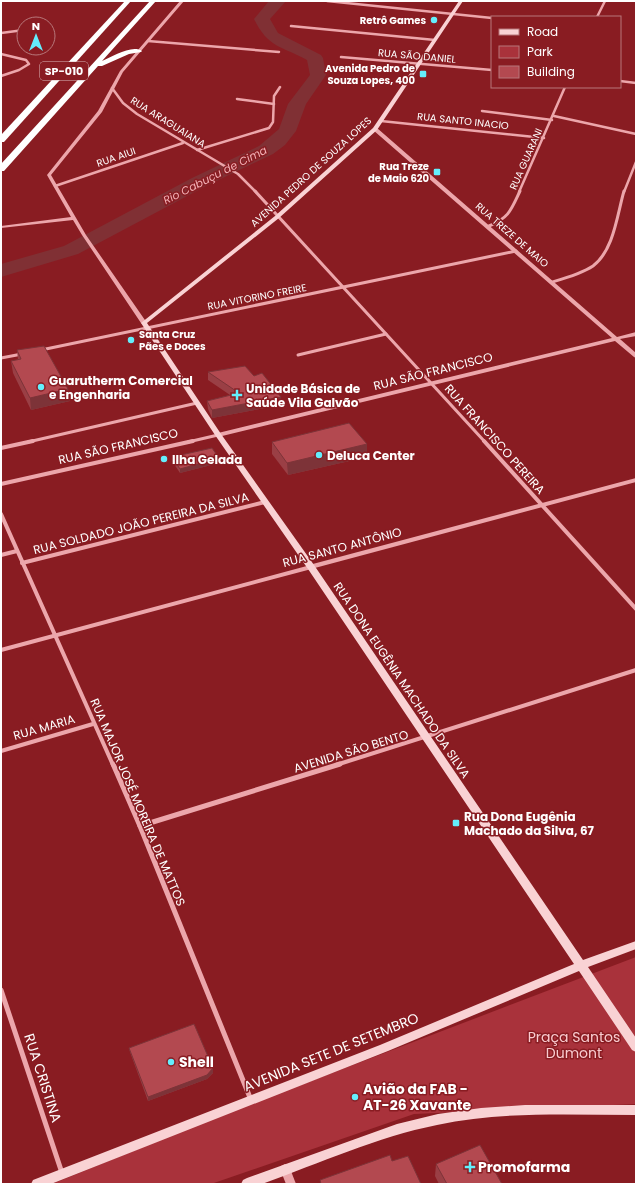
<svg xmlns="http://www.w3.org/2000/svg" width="637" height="1185" viewBox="0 0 637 1185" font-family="Poppins,sans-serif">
  <rect width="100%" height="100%" fill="#891c22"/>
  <polygon fill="#a9323b" points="636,957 636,1104 414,1114 211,1184 52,1184 222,1115"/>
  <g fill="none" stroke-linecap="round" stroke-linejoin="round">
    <path fill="#803034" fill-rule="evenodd" d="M269,1H286L270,19L278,33L321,55L323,58L326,75L306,104L296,131L285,145L273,154L206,186L78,254L1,277V264L64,246L192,178L259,146L279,129L288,104L310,75L307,60C282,46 268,48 254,19Z"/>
    <g stroke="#eca6ab" stroke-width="2.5">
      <polyline points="327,1 492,18"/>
      <polyline points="597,17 605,1"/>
      <polyline points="291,26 435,40"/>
      <polyline points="1,33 24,30"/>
      <polyline points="148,41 279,52"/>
      <polyline points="1,54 26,60 29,64 19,70 1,76"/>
      <polyline points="341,57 492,70"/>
      <polyline points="620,81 636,83"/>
      <polyline points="112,88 123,103 137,114 238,174 256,192"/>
      <polyline points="237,99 274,104"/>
      <polyline points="482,111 552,120"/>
      <polyline points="554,116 636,134"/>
      <polyline points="381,121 544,138"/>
      <polyline points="197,150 269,128 273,122 274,96 280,87"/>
      <polyline points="55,186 183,143"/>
      <polyline points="519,192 565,87"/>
      <polyline points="624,192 636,162"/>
    </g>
    <g stroke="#eca6ab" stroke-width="3">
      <polyline points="255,191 485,442"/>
      <path d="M489,226C509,218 511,210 520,191"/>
      <path d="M552,282C566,278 581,274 593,266C614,250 617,215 624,191"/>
      <polyline points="41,350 516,251"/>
      <polyline points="298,355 386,334"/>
      <polyline points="1,358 22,354"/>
      <polyline points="28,442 197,403"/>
      <polyline points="188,442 218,435"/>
    </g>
    <g stroke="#eca6ab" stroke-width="4">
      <polyline points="484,441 636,609"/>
      <polyline points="1,448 33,441"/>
      <polyline points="1,484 193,441"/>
      <polyline points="1,514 113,765"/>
      <polyline points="1,555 17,551"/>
      <polyline points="22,563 265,502"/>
      <polyline points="1,650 311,567"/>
      <polyline points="1,751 93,724"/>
      <polyline points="336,765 636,670"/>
    </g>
    <g stroke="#eca6ab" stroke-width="5">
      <polyline points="113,764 140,826 251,1100"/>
      <polyline points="140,826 340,764"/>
      <polyline points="1,990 62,1173"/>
    </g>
    <g fill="#eca6ab" fill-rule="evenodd">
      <polygon points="180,1 184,1 123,72 102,112 51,175 86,235 147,323 144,325 141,323 82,235 73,220 1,228 1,226 71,217 47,175 98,111 120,71"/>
      <polygon points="373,128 377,128 617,337 636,332 636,336 620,339 636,353 636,358 634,357 615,341 218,437 216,436 215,435 216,434 218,433 612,338 373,130"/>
      <polygon points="636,478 636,482 311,569 308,567 309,565"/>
      <polygon points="285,1164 289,1166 296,1184 286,1184 280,1169 281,1166"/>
    </g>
    <g fill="#f9d2d4" fill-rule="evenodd">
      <polygon points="459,1 463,1 377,130 279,218 147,323 221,434 314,565 583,960 636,941 636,949 588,967 636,1038 636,1052 632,1050 579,971 388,1051 51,1184 31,1184 33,1180 380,1045 574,964 308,569 215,435 141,323 275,216 373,128"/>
      <path d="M525,1105H636V1115C570,1115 502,1111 437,1125C377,1137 320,1163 262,1184H241L243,1180L247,1178L397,1124L438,1114L481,1108Z"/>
    </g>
    <g fill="#fff" fill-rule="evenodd">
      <polygon points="125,1 131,1 4,142 1,142 1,135"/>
      <path d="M150,1H156L102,61C112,57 132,44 142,51L141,52L129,54L102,66H98L4,171H1V164Z"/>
    </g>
  </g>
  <g fill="#9a3f45">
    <polygon points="17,350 70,401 31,410 13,373 11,361 18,360"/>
    <polygon points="208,372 281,405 212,418 208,409 207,401 230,395 208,380"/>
    <polygon points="272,442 367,444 367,457 288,475 272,454"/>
    <polygon points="172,457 219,458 219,463 180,473 172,461"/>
    <polygon points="129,1048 213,1068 213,1073 207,1079 148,1101 130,1052"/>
    <polygon points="436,1164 502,1184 439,1184 435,1176"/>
  </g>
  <g fill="#7d3338">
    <polygon points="68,389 70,401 31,410 30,398"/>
    <polygon points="281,397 281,405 212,418 212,410"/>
    <polygon points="367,444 367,457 288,475 287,463"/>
    <polygon points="219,458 219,463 180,473 180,469"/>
    <polygon points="213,1068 213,1073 207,1079 148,1101 148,1097"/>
  </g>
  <g fill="#b34950" stroke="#7d3338">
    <polygon points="44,346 68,389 30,398 11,361 21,359 17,350"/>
    <polygon points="245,366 254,376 262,373 281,397 212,410 207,401 239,393 208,372"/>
    <polygon points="349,423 367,444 287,463 272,442"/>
    <polygon points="212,448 219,458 180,469 172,457"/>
    <polygon points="194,1024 213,1068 207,1075 148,1097 129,1048"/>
    <polygon points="480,1145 502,1184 447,1184 436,1164"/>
    <polygon points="390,1155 392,1161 408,1156 421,1184 321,1184 320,1180"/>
  </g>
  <g fill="#64eefc" stroke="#891c22" stroke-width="1.5">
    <circle cx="434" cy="20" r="4"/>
    <rect x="419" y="70" width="8" height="8" rx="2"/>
    <rect x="433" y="168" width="8" height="8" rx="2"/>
    <circle cx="131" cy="340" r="4"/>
    <circle cx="41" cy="387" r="4"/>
    <path d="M235 389h4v4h4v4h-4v4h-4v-4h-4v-4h4z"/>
    <circle cx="319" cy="455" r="4"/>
    <circle cx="164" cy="459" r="4"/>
    <rect x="452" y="819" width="8" height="8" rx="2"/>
    <circle cx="171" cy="1062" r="4"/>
    <circle cx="355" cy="1097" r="4"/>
    <path d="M468 1161h4v4h4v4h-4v4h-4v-4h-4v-4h4z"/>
  </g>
  <g text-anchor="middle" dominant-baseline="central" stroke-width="3" stroke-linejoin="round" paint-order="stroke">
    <g font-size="10" font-weight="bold" fill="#fff" stroke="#891c22" text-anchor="end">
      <text x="426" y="20">Retrô Games</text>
      <text x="415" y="68">Avenida Pedro de<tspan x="415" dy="12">Souza Lopes, 400</tspan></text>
      <text x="429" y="166">Rua Treze<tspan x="429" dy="12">de Maio 620</tspan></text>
      <text x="139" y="334" text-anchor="start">Santa Cruz<tspan x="139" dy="12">Pães e Doces</tspan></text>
    </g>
    <g font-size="10" fill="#fff" stroke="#891c22">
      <text transform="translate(417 56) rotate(5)">RUA SÃO DANIEL</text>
      <text transform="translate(463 121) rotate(6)">RUA SANTO INACIO</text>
      <text transform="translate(168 122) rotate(32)">RUA ARAGUAIANA</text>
      <text transform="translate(116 157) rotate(-19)">RUA AIUI</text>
      <text transform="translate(526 159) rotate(-66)">RUA GUARANI</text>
      <text transform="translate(311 172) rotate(-42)">AVENIDA PEDRO DE SOUZA LOPES</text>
      <text transform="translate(512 235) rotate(41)">RUA TREZE DE MAIO</text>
      <text transform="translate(257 297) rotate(-11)">RUA VITORINO FREIRE</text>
    </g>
    <rect fill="#891c22" stroke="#dcbbbd" stroke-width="1" x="40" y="62" width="48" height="18" rx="3"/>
    <g font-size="11" font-weight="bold" fill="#fff">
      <text x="64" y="71">SP-010</text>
    </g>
    <g font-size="11" font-style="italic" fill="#f3b2b7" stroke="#891c22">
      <text transform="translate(215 175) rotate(-27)">Rio Cabuçu de Cima</text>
    </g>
    <g font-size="12" fill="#fff" stroke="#891c22">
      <text transform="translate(433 371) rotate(-14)">RUA SÃO FRANCISCO</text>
      <text transform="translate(495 439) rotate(48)">RUA FRANCISCO PEREIRA</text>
      <text transform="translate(118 446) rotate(-13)">RUA SÃO FRANCISCO</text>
      <text transform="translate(141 523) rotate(-14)">RUA SOLDADO JOÃO PEREIRA DA SILVA</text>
      <text transform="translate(342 547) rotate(-15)">RUA SANTO ANTÔNIO</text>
      <text transform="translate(402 680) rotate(56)">RUA DONA EUGÊNIA MACHADO DA SILVA</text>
      <text transform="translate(44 727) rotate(-16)">RUA MARIA</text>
      <text transform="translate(351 751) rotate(-17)">AVENIDA SÃO BENTO</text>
      <text transform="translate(138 802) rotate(67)">RUA MAJOR JOSÉ MOREIRA DE MATTOS</text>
    </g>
    <g font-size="12" font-weight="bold" fill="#fff" stroke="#891c22" text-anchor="start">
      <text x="49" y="380">Guarutherm Comercial<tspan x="49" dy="14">e Engenharia</tspan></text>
      <text x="246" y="388">Unidade Básica de<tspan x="246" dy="14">Saúde Vila Galvão</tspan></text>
      <text x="327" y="455">Deluca Center</text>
      <text x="172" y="459">Ilha Gelada</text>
      <text x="464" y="816">Rua Dona Eugênia<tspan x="464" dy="14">Machado da Silva, 67</tspan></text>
    </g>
    <g font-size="14" fill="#f9cbcf" stroke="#891c22">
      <text x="574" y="1037">Praça Santos<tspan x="574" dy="16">Dumont</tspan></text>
    </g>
    <g font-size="14" fill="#fff" stroke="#891c22">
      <text transform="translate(331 1052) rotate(-22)">AVENIDA SETE DE SETEMBRO</text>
      <text transform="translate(43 1078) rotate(72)">RUA CRISTINA</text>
    </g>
    <g font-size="14" font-weight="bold" fill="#fff" stroke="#891c22" text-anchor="start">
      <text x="179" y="1062">Shell</text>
      <text x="363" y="1089">Avião da FAB -<tspan x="363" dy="16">AT-26 Xavante</tspan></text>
      <text x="478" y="1167">Promofarma</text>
    </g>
  </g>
  <rect width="637" height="1185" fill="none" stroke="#ffffff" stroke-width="4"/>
  <rect x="491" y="16" width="130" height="72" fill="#891c22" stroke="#b8777a"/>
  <rect x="499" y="29" width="20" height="6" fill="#f9d2d4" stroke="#b8777a"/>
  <text x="527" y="36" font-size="12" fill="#ffffff">Road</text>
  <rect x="499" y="46" width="20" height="12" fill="#a9323b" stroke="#b8777a"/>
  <text x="527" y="56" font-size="12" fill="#ffffff">Park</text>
  <rect x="499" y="66" width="20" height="12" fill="#b34950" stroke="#b8777a"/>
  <text x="527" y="76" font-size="12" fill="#ffffff">Building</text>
  <g transform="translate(36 36)"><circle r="19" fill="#891c22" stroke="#b8777a"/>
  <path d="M0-3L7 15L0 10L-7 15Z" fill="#64eefc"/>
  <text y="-6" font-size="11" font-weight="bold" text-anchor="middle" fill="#ffffff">N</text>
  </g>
</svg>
